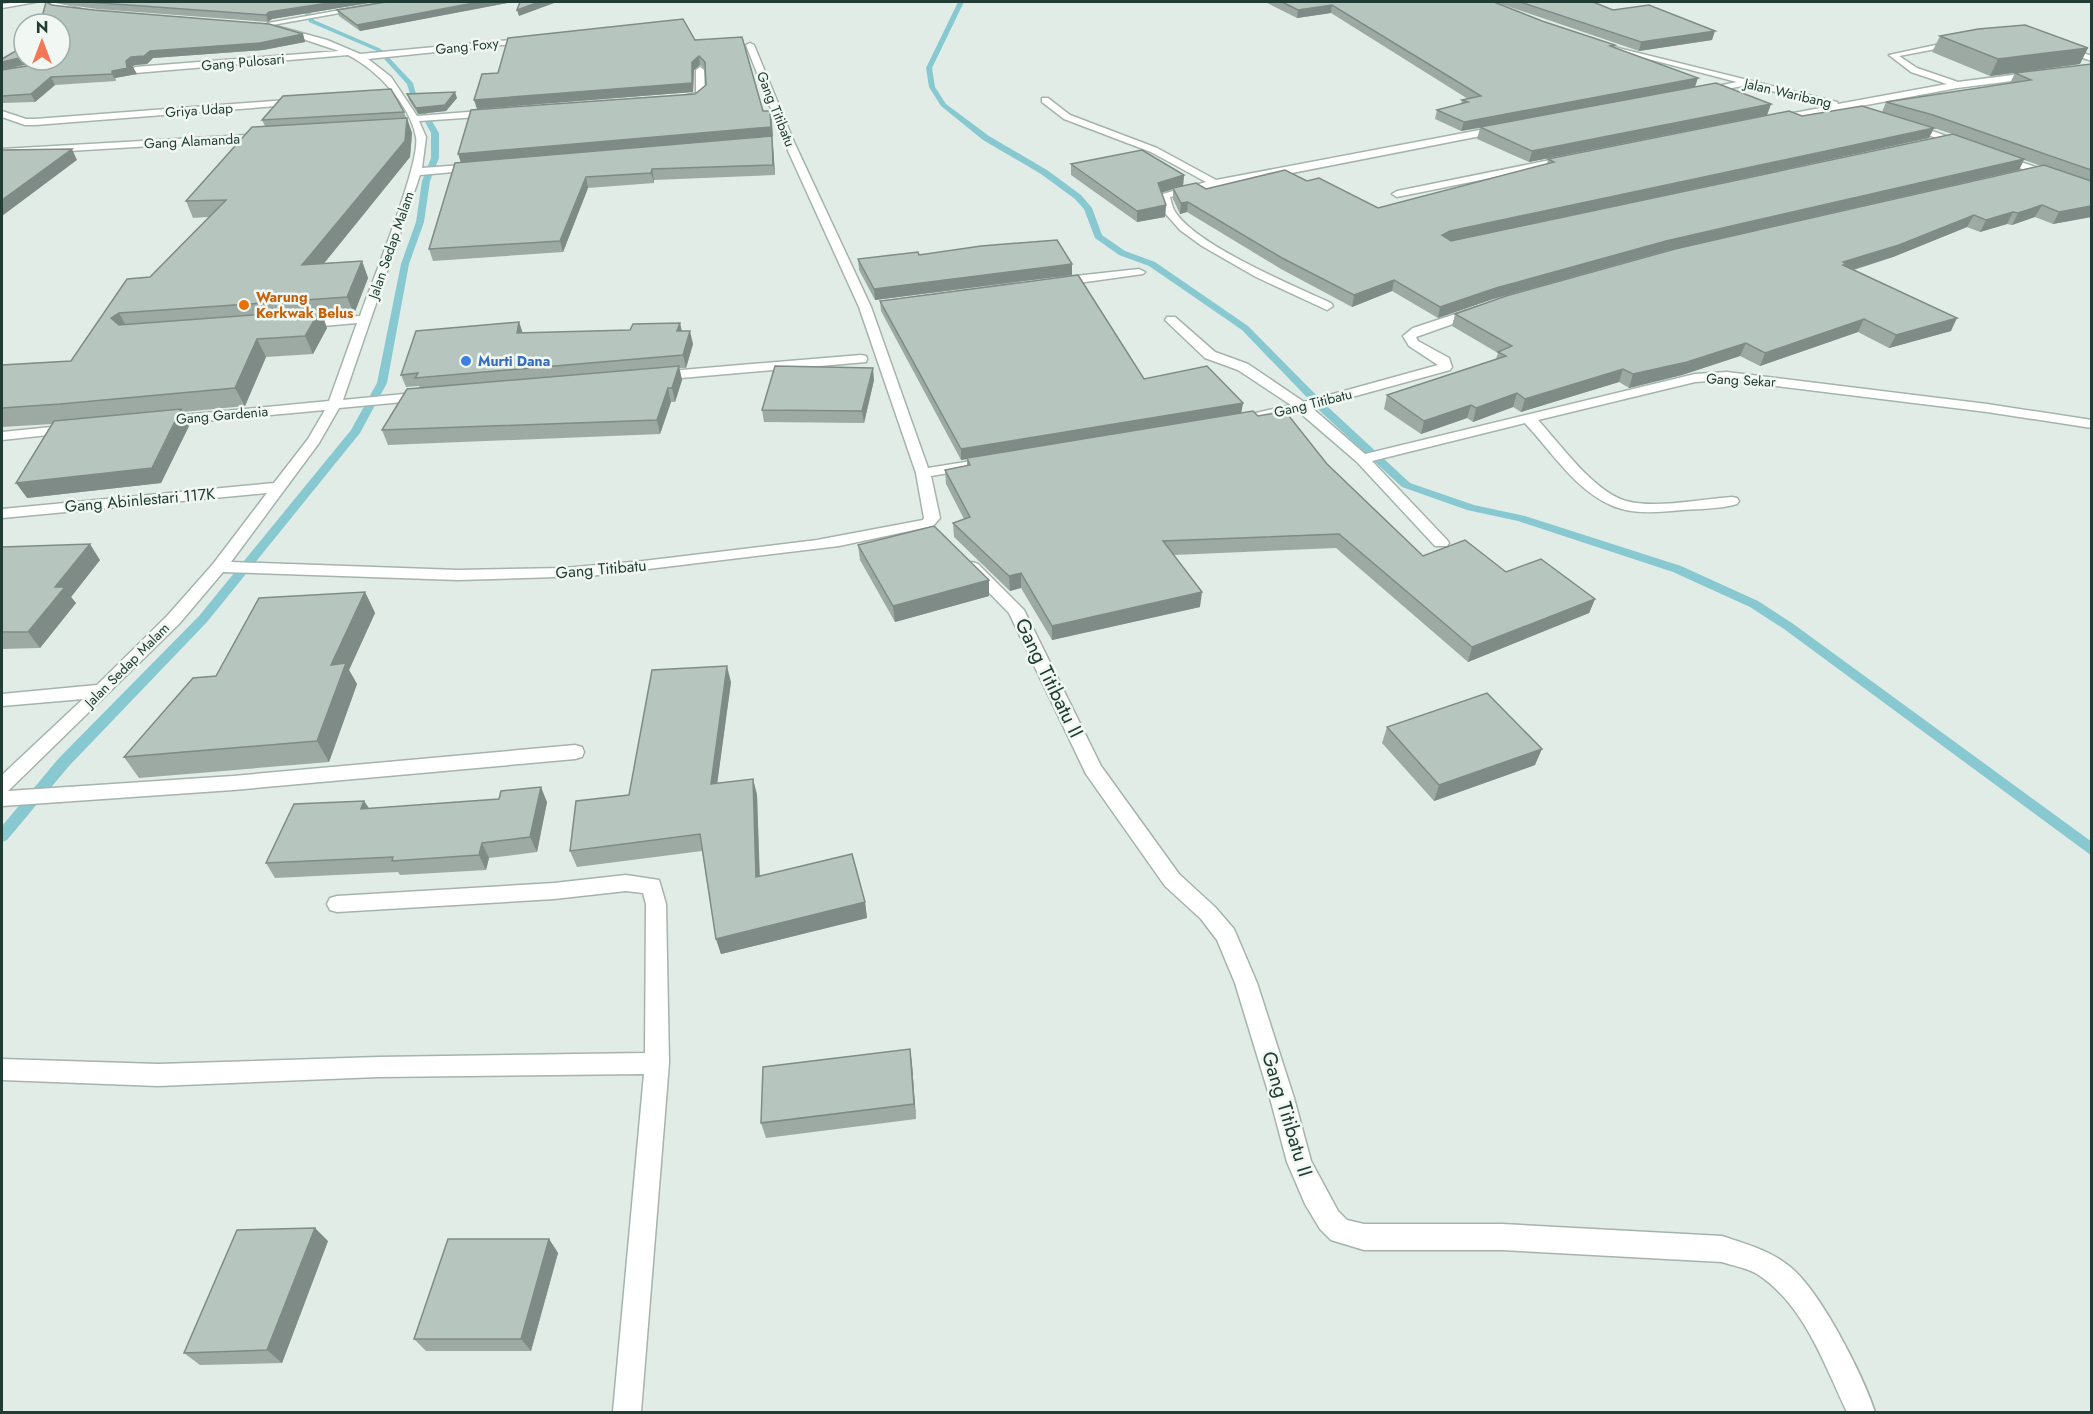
<svg xmlns="http://www.w3.org/2000/svg" width="2093" height="1414" viewBox="0 0 2093 1414" font-family="Jost,sans-serif">
  <rect width="100%" height="100%" fill="#e1ece6"/>
  <g fill="none" stroke-linecap="round" stroke-linejoin="round">
    <g fill="#88c9d1" fill-rule="evenodd">
      <polygon points="300,2 306,2 314,20 381,49 413,83 416,94 439,133 439,158 430,181 424,222 409,264 387,383 360,433 207,622 69,766 7,840 2,842 2,826 59,758 199,616 351,430 377,383 401,264 416,222 422,181 431,158 431,133 410,94 407,84 377,51 309,22"/>
      <polygon points="958,2 964,2 932,68 935,87 946,104 989,136 1047,170 1081,195 1092,208 1102,235 1125,251 1155,262 1248,326 1329,408 1410,483 1474,505 1525,516 1681,566 1758,601 1792,623 2092,842 2092,856 1784,629 1750,607 1673,572 1518,521 1467,510 1402,487 1321,412 1242,330 1149,266 1119,255 1095,238 1084,209 1075,199 1041,174 983,140 941,106 929,87 926,68"/>
    </g>
    <g stroke="#a4b4ad" stroke-width="3">
      <g id="minor">
        <polygon points="19,2 36,2 2,8 2,4"/>
        <path d="M46,2C51,2 78,7 83,10C72,16 55,10 46,2Z"/>
        <polygon points="386,2 401,2 272,25 268,23"/>
        <path d="M276,26L327,40L360,54L531,38L535,40L531,42L368,59L391,77L417,116L494,110L499,113L494,116L419,121L426,137L422,168L476,164L481,167L476,170L420,175L343,400L424,392L431,396L424,400L339,408L319,443L231,562L458,570L564,568L643,561L817,540L923,520L924,518L916,473L859,307L784,142L746,45L750,43L754,45L794,142L871,307L928,468L984,459L991,463L984,467L931,476L940,518L933,526L839,546L590,576L458,580L223,572L179,624L8,791L233,776L575,745L582,747L584,752L582,757L575,759L233,790L2,806V775L83,699L2,706V694L97,685L167,616L213,564L267,493L2,518V509L274,483L308,439L325,410L162,425L155,421L162,417L329,401L357,323L300,328L294,324L300,320L360,316C371,284 421,163 416,137C410,104 377,70 348,55L135,73L131,70L135,67L339,51L276,30Z"/>
        <polygon points="1959,40 1962,40 1962,44 1899,56 1917,68 1958,82 2035,72 2039,75 2035,78 1957,88 1775,122 1770,119 1772,117 1831,106 1748,85 1699,94 1699,90 1737,82 1606,48 1610,46 1837,102 1838,104 1947,84 1911,72 1889,55"/>
        <polygon points="2062,46 2092,56 2092,61 2059,50 2058,48"/>
        <polygon points="700,67 704,70 705,95 680,101 680,97 696,93 696,70"/>
        <path d="M1042,98H1048L1070,115L1157,148L1216,180L1501,126L1506,129L1501,132L1170,197C1171,201 1172,206 1174,210C1193,244 1294,286 1331,303L1333,306L1327,310L1256,277L1202,246L1180,230L1165,213L1159,195L1206,182L1151,152L1064,119L1042,102Z"/>
        <polygon points="300,99 305,102 303,104 35,125 25,125 2,117 2,111 26,119 35,119"/>
        <polygon points="1907,124 1913,124 1971,145 1963,147 1907,128"/>
        <polygon points="266,134 271,137 269,139 2,155 2,149"/>
        <polygon points="2000,155 2092,186 2092,193 1996,160 1995,158"/>
        <polygon points="1565,157 1569,158 1569,162 1397,197 1392,194 1397,191"/>
        <polygon points="1139,269 1145,272 1143,274 1057,286 1051,282 1057,278"/>
        <path d="M1477,307L1481,308V314L1416,337L1418,341L1449,358L1452,367L1450,370L1312,408L1365,454L1695,374L1727,372L1987,404L2092,420V428L1987,412L1727,380L1695,382L1538,420C1561,445 1593,491 1626,501C1656,509 1701,499 1732,497L1737,498L1739,501L1737,504C1720,509 1700,509 1682,510C1659,512 1634,515 1613,506C1577,492 1551,451 1525,423L1372,461L1447,540L1449,543L1447,546H1435L1357,462L1299,412L1248,423L1243,422L1241,419L1243,416L1291,405L1238,370L1205,358L1165,320L1167,317H1175L1215,352L1248,364L1304,402L1438,365L1409,346L1403,336L1413,328Z"/>
        <polygon points="861,355 866,356 867,359 866,362 658,380 651,376 658,372"/>
        <polygon points="71,425 78,429 76,432 2,440 2,432"/>
        <path d="M972,562L978,564L1024,610L1101,766L1179,874L1215,907L1234,929L1257,983L1294,1098L1311,1161L1338,1211L1347,1220L1364,1224H1502L1722,1236C1746,1244 1769,1250 1789,1266C1820,1290 1863,1375 1875,1412H1847C1824,1364 1804,1304 1757,1274C1747,1268 1734,1266 1722,1262L1502,1250H1364L1331,1240L1320,1229L1305,1204L1287,1162L1270,1098L1235,983L1217,940L1201,919L1165,886L1086,774L1009,613L964,567Z"/>
        <polygon points="626,875 659,880 666,904 669,1063 641,1412 613,1412 644,1074 378,1077 158,1086 2,1080 2,1059 158,1064 378,1057 645,1053 646,904 643,893 626,891 554,899 337,912 330,910 327,904 330,898 337,896 554,883"/>
      </g>
    </g>
    <use href="#minor" fill="#fff" fill-rule="evenodd"/>
  </g>
  <g fill="#9daaa4" fill-rule="evenodd">
    <polygon points="58,2 375,2 272,19 268,22 97,9 62,4"/>
    <polygon points="386,2 513,2 360,31 339,16 337,10"/>
    <polygon points="1265,2 1593,2 1613,10 1712,40 1639,51 1495,2 1542,21 1615,48 1695,87 1771,104 1767,115 1529,162 1477,139 1480,128 1461,131 1435,119 1437,110 1461,104 1462,100 1468,99 1331,13 1297,18"/>
    <polygon points="52,5 303,34 305,42 263,50 153,58 147,64 135,65 132,67 137,74 115,78 116,81 55,85 35,102 2,103 2,59 32,63 6,69 60,60"/>
    <polygon points="1940,36 2080,64 1990,76 1932,52"/>
    <polygon points="695,40 772,119 773,136 696,143 773,146 775,175 654,180 654,183 588,188 563,252 433,261 429,249 461,163 695,94 706,85 705,69 700,65 694,70 693,92 477,109 498,73"/>
    <path d="M2091,64V217L2053,224L2035,217L2012,225L2007,224L1980,232L1967,227L1893,257L1854,270L1951,331L1889,348L1858,332L1760,366L1740,356L1682,375L1629,388L1619,382L1521,412L1513,407L1473,422L1467,418L1421,434L1384,409L1387,395L1496,359L1498,353L1452,326L1455,314L1673,249L1493,299L1438,318L1392,291L1352,307L1281,269L1187,212L1180,214L1173,199V189L1161,193L1166,205L1165,217L1137,222L1071,175V164L1184,175L1183,186L1206,189L1307,181L1378,208L1547,164L1548,159L1802,116L1882,112L1886,102L2010,83L2015,73ZM1934,128L1952,134L1451,241L1929,138ZM2024,160L2041,166L1712,240L2019,170Z"/>
    <polygon points="407,94 457,98 446,111 418,114 409,100"/>
    <polygon points="404,112 412,133 410,157 324,263 362,261 368,278 354,314 323,316 327,328 313,354 266,357 245,406 183,412 190,424 161,483 27,498 52,424 2,427 2,365 71,361 150,277 209,217 193,218 186,201 265,126 262,120"/>
    <polygon points="919,255 1072,275 875,300 859,270 858,259"/>
    <polygon points="880,301 1144,379 1243,403 1241,413 1258,416 1327,464 1423,556 1506,572 1595,599 1589,613 1468,662 1336,548 1174,555 1200,607 1052,640 1021,588 1010,591 954,537 953,523 964,519 946,484 945,470 967,466 967,459 961,460 881,311"/>
    <polygon points="519,322 523,333 630,330 680,323 682,331 693,344 686,368 679,368 682,380 675,402 671,402 660,434 388,445 382,430 419,388 419,386 406,387 401,375"/>
    <polygon points="874,380 864,423 764,422 762,410"/>
    <polygon points="858,545 989,596 895,622 860,560"/>
    <polygon points="2,547 100,560 71,597 76,603 40,648 2,649"/>
    <polygon points="365,592 375,613 349,670 357,684 329,762 139,778 124,757 216,676"/>
    <polygon points="731,682 717,783 753,779 757,795 760,876 865,902 867,918 721,954 716,939 702,851 577,867 570,851 629,795"/>
    <polygon points="1387,727 1535,765 1434,801 1382,743"/>
    <polygon points="364,801 369,808 547,802 537,852 489,858 486,870 400,875 398,872 275,878 266,863"/>
    <polygon points="910,1049 912,1064 916,1119 766,1138 761,1123"/>
    <polygon points="549,1239 558,1253 531,1351 426,1351 414,1339"/>
    <polygon points="328,1241 282,1363 200,1365 184,1353"/>
  </g>
  <g fill="#7f8b86">
    <polygon points="335,2 375,2 272,19 268,22 266,15 269,12"/>
    <polygon points="479,2 513,2 360,31 357,25"/>
    <polygon points="539,2 557,2 519,16 517,10"/>
    <polygon points="1332,5 1331,13 1297,18 1298,10"/>
    <polygon points="1715,31 1712,40 1639,51 1641,42"/>
    <polygon points="303,34 305,42 263,50 153,58 147,64 135,65 131,67 133,67 137,74 115,78 116,81 112,74 112,71 131,57 150,51"/>
    <polygon points="2088,48 2080,64 1990,76 1998,59"/>
    <polygon points="699,56 700,65 694,70 693,92 477,109 474,100 692,62"/>
    <polygon points="24,57 24,60 34,60 32,63 2,70 2,62"/>
    <polygon points="51,77 55,85 35,102 31,94"/>
    <polygon points="1698,78 1695,87 1461,131 1464,122"/>
    <polygon points="455,92 457,98 446,111 418,114 416,108"/>
    <polygon points="1771,104 1767,115 1529,162 1532,151"/>
    <polygon points="770,111 773,136 461,163 458,154"/>
    <polygon points="407,118 412,133 410,157 309,282 302,265"/>
    <polygon points="1934,128 1929,138 1448,242 1442,235 1450,231"/>
    <polygon points="772,136 773,146 775,175 773,165"/>
    <polygon points="72,149 77,160 2,216 2,200"/>
    <polygon points="2024,159 2019,170 1662,252 1493,299 1438,318 1440,307 1496,288 1666,241"/>
    <polygon points="652,169 654,180 654,183 651,173"/>
    <polygon points="1184,175 1183,186 1157,194 1158,183"/>
    <polygon points="586,177 588,188 563,252 560,241"/>
    <polygon points="1188,202 1187,212 1180,214 1181,203"/>
    <polygon points="1166,205 1165,217 1137,222 1137,211"/>
    <polygon points="2042,205 2035,217 2012,225 2018,213"/>
    <polygon points="2091,206 2091,217 2053,224 2059,212"/>
    <polygon points="2013,212 2007,224 1980,232 1986,220"/>
    <polygon points="1974,215 1967,227 1893,257 1842,273 1843,262"/>
    <polygon points="362,261 368,278 354,314 347,297"/>
    <polygon points="1072,264 1072,275 875,300 874,289"/>
    <polygon points="1394,280 1392,291 1352,307 1354,295"/>
    <polygon points="320,310 327,328 313,354 305,336"/>
    <polygon points="119,313 129,331 121,336 111,318"/>
    <polygon points="1957,318 1951,331 1889,348 1896,335"/>
    <polygon points="1864,319 1858,332 1760,366 1765,353"/>
    <polygon points="519,322 523,335 517,333"/>
    <polygon points="680,323 682,335 677,331"/>
    <polygon points="690,331 693,344 686,368 683,355"/>
    <polygon points="257,339 266,357 245,406 235,388"/>
    <polygon points="1746,343 1740,356 1682,375 1629,388 1633,374"/>
    <polygon points="679,366 682,380 675,402 672,388"/>
    <polygon points="873,368 874,380 864,423 862,411"/>
    <polygon points="1623,369 1619,382 1521,412 1525,399"/>
    <polygon points="668,388 671,402 660,434 657,420"/>
    <polygon points="1517,393 1513,407 1473,422 1476,408"/>
    <polygon points="1243,403 1241,414 961,460 961,449"/>
    <polygon points="1471,405 1467,418 1421,434 1424,421"/>
    <polygon points="181,409 190,424 161,483 27,498 16,483"/>
    <polygon points="90,544 100,560 71,597 76,603 40,648 28,632 55,587"/>
    <polygon points="1021,573 1021,588 1010,591 1009,576"/>
    <polygon points="989,580 989,596 895,622 893,606"/>
    <polygon points="365,592 375,613 349,670 357,684 329,762 317,741 331,665"/>
    <polygon points="1202,592 1200,607 1052,640 1052,626"/>
    <polygon points="1595,599 1589,613 1468,662 1472,647"/>
    <polygon points="727,666 731,682 715,800 711,784"/>
    <polygon points="1542,749 1535,765 1434,801 1439,785"/>
    <polygon points="753,779 757,795 760,893 756,877"/>
    <polygon points="541,787 547,802 537,852 530,837"/>
    <polygon points="364,801 373,815 361,809"/>
    <polygon points="482,843 489,858 486,870 479,855"/>
    <polygon points="865,902 867,918 721,954 716,939"/>
    <polygon points="910,1049 912,1064 916,1119 914,1104"/>
    <polygon points="315,1228 328,1241 282,1363 267,1350"/>
    <polygon points="549,1239 558,1253 531,1351 521,1339"/>
  </g>
  <g fill="#b6c6bf" stroke="#7f8b86" stroke-width="1.5">
    <polygon points="46,2 52,5 94,10 269,24 303,34 260,43 150,51 144,56 131,57 126,61 127,67 133,67 112,71 112,74 51,77 31,94 2,96 2,70 38,64 39,60 60,60 60,24 40,24"/>
    <polygon points="87,2 335,2 269,12 266,15"/>
    <polygon points="386,2 479,2 357,25 337,10"/>
    <polygon points="520,2 539,2 517,10"/>
    <polygon points="1282,2 1494,2 1542,21 1615,45 1610,46 1698,78 1464,122 1437,110 1468,102 1462,100 1481,96 1332,5 1298,10"/>
    <polygon points="1520,2 1593,2 1613,10 1649,5 1715,31 1641,42"/>
    <polygon points="683,19 695,40 742,37 763,111 770,111 771,127 458,154 471,110 695,94 706,85 705,62 699,56 692,62 692,83 474,100 482,74 498,73 508,38"/>
    <polygon points="2025,25 2088,48 1998,59 1940,36 1978,29"/>
    <polygon points="24,46 24,57 2,62 2,59"/>
    <polygon points="2091,64 2091,170 1933,115 1886,102 2031,80 2015,73"/>
    <polygon points="1716,83 1771,104 1532,151 1480,127"/>
    <polygon points="391,89 404,112 262,120 283,96"/>
    <polygon points="455,92 445,105 416,108 407,94"/>
    <polygon points="1862,106 1934,128 1450,231 1442,235 1451,241 1953,134 2024,159 1666,241 1496,288 1440,307 1394,280 1354,295 1282,258 1188,202 1181,203 1173,188 1196,183 1206,189 1285,170 1307,181 1319,178 1378,208 1554,162 1548,159 1789,111 1802,116"/>
    <polygon points="407,118 405,141 302,265 362,261 347,297 119,313 111,318 119,325 320,310 305,336 257,339 235,388 60,404 2,408 2,365 71,361 127,279 150,277 226,200 186,201 252,127"/>
    <polygon points="772,136 773,165 652,169 651,173 586,177 560,241 429,249 455,163"/>
    <polygon points="72,149 2,200 2,150"/>
    <polygon points="1142,150 1184,175 1158,183 1166,205 1137,211 1071,164"/>
    <polygon points="2044,165 2091,181 2091,206 2059,212 2042,205 2018,213 2013,212 1986,220 1974,215 1899,245 1843,262 1846,264 1843,265 1957,318 1896,335 1864,319 1765,353 1746,343 1687,362 1633,374 1623,369 1525,399 1517,393 1476,408 1471,405 1424,421 1387,395 1506,356 1498,352 1512,346 1455,314 1506,296 1675,249"/>
    <polygon points="1057,240 1072,264 874,289 858,259 918,252 919,255 981,246"/>
    <polygon points="1078,275 1144,379 1207,366 1243,403 961,449 880,301"/>
    <polygon points="519,322 517,333 630,330 633,324 680,323 677,331 690,331 683,355 415,378 418,373 401,375 416,331"/>
    <polygon points="679,366 672,388 668,388 657,420 382,430 407,389"/>
    <polygon points="775,366 873,368 862,411 762,410"/>
    <polygon points="181,409 152,468 16,483 54,421"/>
    <polygon points="1253,411 1258,416 1285,411 1327,464 1423,556 1465,540 1506,572 1541,559 1595,599 1472,647 1339,534 1163,541 1202,592 1052,626 1021,573 1009,576 953,523 970,517 945,470 970,465 967,458"/>
    <polygon points="934,526 989,580 893,606 858,545"/>
    <polygon points="90,544 55,587 65,587 28,632 2,632 2,547"/>
    <polygon points="365,592 331,665 346,663 317,741 124,757 193,678 216,676 259,598"/>
    <polygon points="727,666 711,784 753,779 756,877 852,854 865,902 716,939 700,834 570,851 576,801 629,795 652,670"/>
    <polygon points="1487,693 1542,749 1439,785 1387,727"/>
    <polygon points="541,787 530,837 482,843 479,855 392,861 393,857 266,863 294,804 364,801 361,809 499,799 501,791"/>
    <polygon points="910,1049 914,1104 761,1123 763,1067"/>
    <polygon points="315,1228 267,1350 184,1353 237,1230"/>
    <polygon points="448,1239 549,1239 521,1339 414,1339"/>
  </g>
  <circle fill="#e8710a" stroke="#f1f8f4" stroke-width="2" cx="244" cy="305" r="6"/>
  <circle fill="#3f7fe0" stroke="#f1f8f4" stroke-width="2" cx="466" cy="361" r="6"/>
  <g text-anchor="middle" dominant-baseline="central" stroke-width="5" stroke-linejoin="round" paint-order="stroke">
    <g font-size="14" fill="#213c34" stroke="#f1f8f4">
      <text transform="translate(467 46) rotate(-6)">Gang Foxy</text>
      <text transform="translate(243 62) rotate(-5)">Gang Pulosari</text>
      <text transform="translate(1788 93) rotate(13)">Jalan Waribang</text>
      <text transform="translate(776 109) rotate(68)">Gang Titibatu</text>
      <text transform="translate(199 110) rotate(-4)">Griya Udap</text>
      <text transform="translate(192 141) rotate(-3)">Gang Alamanda</text>
      <text transform="translate(391 245) rotate(-71)">Jalan Sedap Malam</text>
      <text transform="translate(1741 380) rotate(3)">Gang Sekar</text>
      <text transform="translate(1313 403) rotate(-14)">Gang Titibatu</text>
      <text transform="translate(222 415) rotate(-5)">Gang Gardenia</text>
      <text transform="translate(127 665) rotate(-45)">Jalan Sedap Malam</text>
    </g>
    <g font-size="14" font-weight="bold" fill="#c56008" stroke="#f1f8f4" text-anchor="start">
      <text x="256" y="297">Warung<tspan x="256" dy="16">Kerkwak Belus</tspan></text>
    </g>
    <g font-size="14" font-weight="bold" fill="#366cbe" stroke="#f1f8f4" text-anchor="start">
      <text x="478" y="361">Murti Dana</text>
    </g>
    <g font-size="16" fill="#213c34" stroke="#f1f8f4">
      <text transform="translate(140 500) rotate(-5)">Gang Abinlestari 117K</text>
      <text transform="translate(601 569) rotate(-5)">Gang Titibatu</text>
    </g>
    <g font-size="20" fill="#213c34" stroke="#f1f8f4">
      <text transform="translate(1049 678) rotate(64)">Gang Titibatu II</text>
      <text transform="translate(1287 1114) rotate(73)">Gang Titibatu II</text>
    </g>
  </g>
  <rect width="2093" height="1414" fill="none" stroke="#213c34" stroke-width="6"/>
  <g transform="translate(42 42)"><circle r="28" fill="#f1f8f4" stroke="#9eada7" stroke-width="1.5"/>
  <path d="M0-4.5L10 22L0 15L-10 22Z" fill="#f37757"/>
  <text y="-9" font-size="16" font-weight="bold" text-anchor="middle" fill="#213c34">N</text>
  </g>
</svg>
